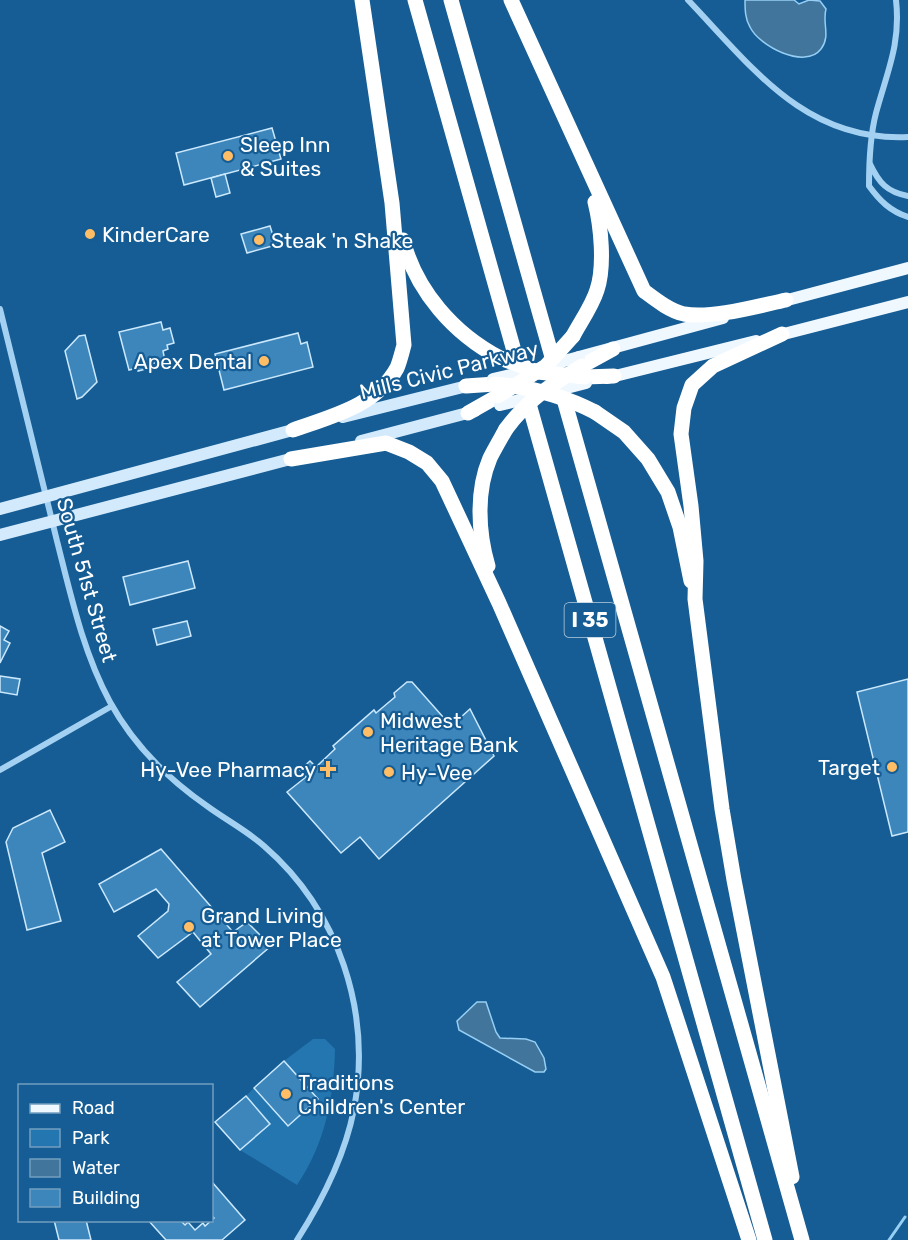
<svg xmlns="http://www.w3.org/2000/svg" width="908" height="1240" viewBox="0 0 908 1240" font-family="Rubik,sans-serif">
  <rect width="100%" height="100%" fill="#155d94"/>
  <path fill="#2476b1" d="M313,1039H325L335,1049C334,1098 325,1144 297,1185L240,1150L270,1124L246,1096L254,1088L288,1126L318,1100L284,1061Z"/>
  <g fill="#41759c" stroke="#96cef4" stroke-width="1.5">
    <path d="M745,0H794L799,4L809,0L820,1L826,9C822,23 831,36 821,49C805,70 759,46 750,27C745,19 745,9 745,0Z"/>
    <polygon points="477,1002 486,1002 496,1032 500,1038 526,1039 535,1042 544,1058 546,1069 544,1072 535,1072 459,1030 457,1021"/>
  </g>
  <g fill="none" stroke-linecap="round" stroke-linejoin="round">
    <polyline stroke="#96cef4" stroke-width="3" points="889,1240 905,1217"/>
  </g>
  <g fill="#3d86bc" stroke="#cbe8fc" stroke-width="1.5">
    <polygon points="272,128 281,159 184,185 176,153"/>
    <polygon points="225,174 230,193 216,197 211,178"/>
    <polygon points="270,226 276,245 247,253 241,234"/>
    <polygon points="161,322 163,330 170,328 174,343 167,345 168,349 163,351 165,361 150,364 150,368 138,371 137,368 129,370 119,332"/>
    <polygon points="298,333 301,344 307,342 313,367 224,390 215,354"/>
    <polygon points="85,335 97,382 82,397 77,399 65,351 79,336"/>
    <polygon points="188,561 195,588 130,605 123,577"/>
    <polygon points="187,621 191,636 157,645 153,629"/>
    <polygon points="0,626 9,631 4,640 10,643 0,663"/>
    <polygon points="0,676 20,679 17,695 0,692"/>
    <polygon points="908,679 908,832 892,836 857,692"/>
    <polygon points="407,682 412,682 451,726 470,709 494,756 379,859 360,837 341,853 287,792 306,777 300,770 310,761 316,767 335,749 333,746 374,710 376,713 395,697 394,693"/>
    <polygon points="50,810 65,842 42,853 61,921 27,930 6,842 13,828"/>
    <polygon points="161,849 233,932 247,922 271,946 200,1007 177,982 211,954 193,932 158,958 138,936 168,911 169,904 156,889 114,912 99,884"/>
    <polygon points="284,1061 318,1099 288,1126 254,1088"/>
    <polygon points="246,1096 270,1124 240,1150 215,1122"/>
    <polygon points="212,1182 245,1220 222,1240 166,1240 148,1220 180,1220 185,1225 188,1222 195,1230 203,1223 205,1226 214,1218 212,1216"/>
    <polygon points="54,1220 86,1220 91,1240 59,1240"/>
  </g>
  <g fill="none" stroke-linecap="round" stroke-linejoin="round">
    <g stroke="#a4d1f2" stroke-width="6">
      <path d="M688,0C752,67 805,142 908,137"/>
      <path d="M896,0C901,44 887,72 876,113C870,136 869,162 869,186C880,201 890,211 908,217"/>
      <path d="M870,164C879,183 887,192 908,196"/>
      <path d="M0,309C19,387 38,464 57,541C71,596 83,652 110,702C133,744 168,779 207,806C226,820 246,830 264,846C339,911 372,1012 354,1109C345,1155 322,1201 297,1240"/>
      <polyline points="0,770 112,706"/>
    </g>
    <g stroke="#d3eafc" stroke-width="12">
      <polyline points="343,417 475,384"/>
      <polyline points="361,441 475,411"/>
      <polyline points="0,509 300,428"/>
      <polyline points="0,535 298,457"/>
    </g>
    <g stroke="#eff7ff" stroke-width="12">
      <polyline points="780,302 908,268"/>
      <polyline points="776,336 908,302"/>
      <polyline points="579,357 723,318"/>
      <polyline points="607,378 756,341"/>
    </g>
    <g stroke="#fff" stroke-width="15">
      <polyline points="415,0 765,1240"/>
      <polyline points="451,0 802,1240"/>
      <path d="M511,0L644,291C656,300 670,311 684,314C712,319 758,306 786,300"/>
      <path d="M403,240C416,291 454,334 500,358"/>
      <polyline points="782,334 713,366 692,385 684,408 681,434 691,506 696,561 695,599 722,809 734,880 792,1177"/>
      <path d="M573,336C581,321 592,306 597,290C605,266 601,226 595,202"/>
      <polyline points="582,366 613,349"/>
      <polyline points="585,377 614,376"/>
      <polyline points="466,386 495,384"/>
      <polyline points="595,412 624,432 648,459 668,492 680,527 691,581"/>
      <polyline points="468,413 498,396"/>
      <path d="M293,430C332,416 376,406 397,368C400,361 402,352 404,345L392,203L362,0"/>
      <polyline points="291,459 386,443 409,452 427,463 442,481 499,603 663,977 749,1240"/>
      <path d="M488,566C478,532 476,491 490,458C495,448 501,438 506,429"/>
    </g>
    <g stroke="#eff7ff" stroke-width="12">
      <polyline points="546,366 579,357"/>
      <polyline points="493,379 532,370"/>
      <polyline points="500,405 586,383"/>
    </g>
    <g stroke="#fff" stroke-width="15">
      <polyline points="500,358 538,372 585,377"/>
      <path d="M495,384C531,387 562,395 595,412"/>
      <polyline points="498,396 546,366 573,336"/>
      <path d="M506,429C528,399 551,385 582,366"/>
    </g>
  </g>
  <g fill="#ffbe65" stroke="#155d94" stroke-width="2">
    <circle cx="228" cy="156" r="6"/>
    <circle cx="90" cy="234" r="6"/>
    <circle cx="259" cy="240" r="6"/>
    <circle cx="264" cy="361" r="6"/>
    <circle cx="368" cy="732" r="6"/>
    <circle cx="892" cy="767" r="6"/>
    <path d="M325 760h6v6h6v6h-6v6h-6v-6h-6v-6h6z"/>
    <circle cx="389" cy="772" r="6"/>
    <circle cx="189" cy="927" r="6"/>
    <circle cx="286" cy="1094" r="6"/>
  </g>
  <g text-anchor="middle" dominant-baseline="central" stroke-width="4.5" stroke-linejoin="round" paint-order="stroke">
    <rect fill="#155d94" stroke="#b9cedf" stroke-width="1.5" x="564.5" y="603" width="51" height="34" rx="4.5"/>
    <g font-size="20" font-weight="bold" fill="#fff">
      <text x="590" y="620">I 35</text>
    </g>
    <g font-size="21" fill="#fff" stroke="#155d94" text-anchor="start">
      <text x="240" y="144">Sleep Inn<tspan x="240" dy="24">&amp; Suites</tspan></text>
      <text x="102" y="234">KinderCare</text>
      <text x="271" y="240">Steak 'n Shake</text>
      <text x="252" y="361" text-anchor="end">Apex Dental</text>
      <text x="380" y="720">Midwest<tspan x="380" dy="24">Heritage Bank</tspan></text>
      <text x="880" y="767" text-anchor="end">Target</text>
      <text x="316" y="769" text-anchor="end">Hy-Vee Pharmacy</text>
      <text x="401" y="772">Hy-Vee</text>
      <text x="201" y="915">Grand Living<tspan x="201" dy="24">at Tower Place</tspan></text>
      <text x="298" y="1082">Traditions<tspan x="298" dy="24">Children's Center</tspan></text>
    </g>
    <g font-size="21" fill="#fff" stroke="#155d94">
      <text transform="translate(449 370) rotate(-14)">Mills Civic Parkway</text>
      <text transform="translate(87 580) rotate(74)">South 51st Street</text>
    </g>
  </g>
  <rect x="18" y="1084" width="195" height="138" fill="#155d94" stroke="#739ebf" stroke-width="1.5"/>
  <rect x="30" y="1104" width="30" height="9" fill="#eff7ff" stroke="#739ebf" stroke-width="1.5"/>
  <text x="72" y="1114" font-size="18" fill="#ffffff">Road</text>
  <rect x="30" y="1129" width="30" height="18" fill="#2476b1" stroke="#739ebf" stroke-width="1.5"/>
  <text x="72" y="1144" font-size="18" fill="#ffffff">Park</text>
  <rect x="30" y="1159" width="30" height="18" fill="#41759c" stroke="#739ebf" stroke-width="1.5"/>
  <text x="72" y="1174" font-size="18" fill="#ffffff">Water</text>
  <rect x="30" y="1189" width="30" height="18" fill="#3d86bc" stroke="#739ebf" stroke-width="1.5"/>
  <text x="72" y="1204" font-size="18" fill="#ffffff">Building</text>
</svg>
